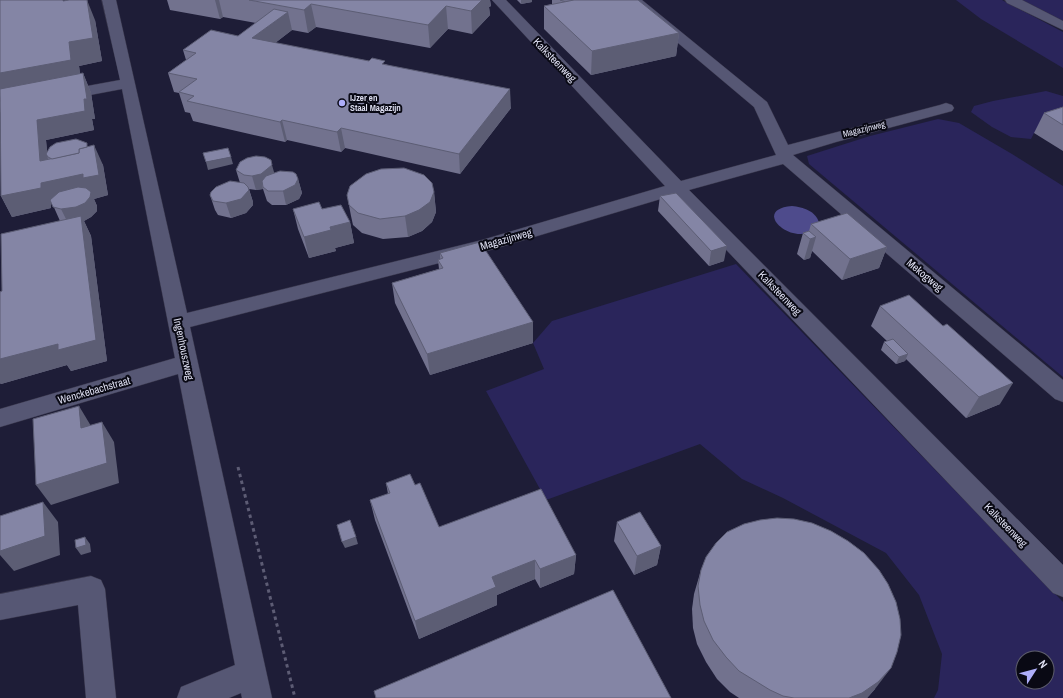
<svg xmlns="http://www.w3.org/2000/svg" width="1063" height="698" viewBox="0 0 1063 698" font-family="'Archivo Narrow',sans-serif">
  <rect width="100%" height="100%" fill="#1e1d37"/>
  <g fill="#2a255b" fill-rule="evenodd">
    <polygon points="956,0 1002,0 1063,32 1063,68 981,19"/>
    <polygon points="1020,0 1063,0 1063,22"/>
    <polygon points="1046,91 1063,96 1063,124 1034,133 1031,139 1011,137 992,127 971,112 974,106 993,101"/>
    <polygon points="938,119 959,123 1012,154 1063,186 1063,377 809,164 807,156 870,136"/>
    <path d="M736,264L1063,602V698H934L938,690L942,654L919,595L886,553L783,498L742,479L700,444L546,500L486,391L544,369L533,343L552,321ZM1023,658H1047V682H1023Z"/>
  </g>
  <path fill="#4e4b8c" d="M792,206C803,207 816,211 819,223C816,226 811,231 807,233C785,240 754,209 792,206Z"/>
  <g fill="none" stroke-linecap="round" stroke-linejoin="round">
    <g stroke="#38364b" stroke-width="1">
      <g id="minor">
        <polygon points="102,0 116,0 187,313 482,240 665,186 492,0 506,0 681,181 776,155 754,107 627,0 642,0 767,102 788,145 940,105 946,103 952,105 954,108 952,111 836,142 793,155 1063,380 1063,402 1055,399 783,164 689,190 1063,565 1063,597 1053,593 674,195 494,249 190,327 272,698 242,698 241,693 229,698 177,698 181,687 235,665 178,374 0,427 0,409 175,358 122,89 0,112 0,102 120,80"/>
        <polygon points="1005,0 1022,0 1063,21 1063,30 1007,3"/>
        <polygon points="91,576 101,580 105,589 116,698 86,698 78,605 0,620 0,594"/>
      </g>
    </g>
    <polyline stroke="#5d5c74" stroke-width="3" stroke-dasharray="3.5 3.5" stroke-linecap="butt" points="238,467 295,698"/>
    <use href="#minor" fill="#565774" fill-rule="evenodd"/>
  </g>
  <g fill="#72728e">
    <polygon points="167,0 490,0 491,6 489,7 490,15 472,34 448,29 430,48 316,27 308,33 292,30 275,43 385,64 511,108 460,174 345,148 341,152 287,140 285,142 193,121 190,113 185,112 179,93 174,92 168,73 186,60 183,50 238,36 256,23 223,17 220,19 170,10"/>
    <polygon points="517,0 532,0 532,2 521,4"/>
    <polygon points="552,0 638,0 679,33 676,56 591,75 544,29 544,6 552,4"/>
    <polygon points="95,20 102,61 79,66 80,74 83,73 91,93 95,119 92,119 94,130 46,140 47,152 88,147 103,165 108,195 94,199 97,206 97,211 91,217 84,221 91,236 107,361 71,371 67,365 1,384 0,383 0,292 2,291 60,221 52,203 51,203 51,208 12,217 1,196"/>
    <polygon points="1063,107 1063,151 1034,133 1044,113"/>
    <polygon points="236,170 274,173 298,179 302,193 299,199 286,205 272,205 267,201 263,189 256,190 249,189 253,202 253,205 246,213 231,218 218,215 215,210 210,195 240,183"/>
    <polygon points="434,192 436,212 432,222 422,231 408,237 383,239 362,233 353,225 351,216 347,195"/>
    <polygon points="660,196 724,261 709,266 658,211"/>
    <polygon points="293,209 322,209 350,222 354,243 335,248 336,251 309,258 298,229"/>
    <polygon points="811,224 887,247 879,268 842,280 812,251 810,258 804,260 797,254 803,233 809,231"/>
    <polygon points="440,253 533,322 533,343 430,375 395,303 392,283 439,269 438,260 440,259"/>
    <polygon points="880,306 1000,404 966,418 906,359 905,361 896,364 881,350 884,342 887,341 871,326"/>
    <polygon points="386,483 415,485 439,527 576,555 574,574 540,588 535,579 497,595 497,605 419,639 375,520 370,500 388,494"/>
    <polygon points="617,522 661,546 657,565 634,575 614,541"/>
    <polygon points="701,570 875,689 867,698 739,698 730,692 717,679 706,662 697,644 693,628 692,609 694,594"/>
  </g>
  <g fill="#5c5d74">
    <polygon points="87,0 95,20 102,61 79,66 82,84 0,96 0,73 69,42"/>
    <polygon points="215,0 219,0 223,17 220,19"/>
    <polygon points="482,0 490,0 491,6 489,7 490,15 472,34 471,11"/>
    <polygon points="521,0 532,0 532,2 521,4"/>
    <polygon points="311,4 316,27 308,33 304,10"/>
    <polygon points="446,6 448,29 430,48 428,25"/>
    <polygon points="288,12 292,30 257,57 252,38"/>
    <polygon points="679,33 676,56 591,75 592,51"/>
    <polygon points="83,73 91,93 95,119 92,119 94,130 46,140 50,181 94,145 103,165 108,195 94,199 97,206 97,211 91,217 84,221 91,236 107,361 71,371 67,365 1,384 0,383 0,359 68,223 61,209 90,194 51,203 51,208 12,217 1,196 40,161 37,120 84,99"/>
    <polygon points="510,89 511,108 460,174 459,154"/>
    <polygon points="282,120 287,140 285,142 280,122"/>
    <polygon points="341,128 345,148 341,152 337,132"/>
    <polygon points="231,157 233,164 208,170 206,162"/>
    <polygon points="272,165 276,179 262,184 263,189 256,190 252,176"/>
    <polygon points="298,179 302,193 299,199 286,205 283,191"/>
    <polygon points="248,187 253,202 253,205 246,213 231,218 226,203"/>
    <polygon points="434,192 436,212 432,222 422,231 408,237 405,216"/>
    <polygon points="350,222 354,243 335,248 336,251 309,258 304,237 330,227"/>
    <polygon points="816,237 810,258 804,260 810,239"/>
    <polygon points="727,246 724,261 709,266 711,251"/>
    <polygon points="887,247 879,268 842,280 850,259"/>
    <polygon points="533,322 533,343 430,375 427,354"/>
    <polygon points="908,354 905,361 896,364 899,357"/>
    <polygon points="1013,383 1000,404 966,418 979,397"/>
    <polygon points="79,406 91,426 81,428"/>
    <polygon points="102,422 114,442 119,483 51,505 36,485"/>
    <polygon points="43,502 58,522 60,555 14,571 0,555 0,551"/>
    <polygon points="85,537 90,544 91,552 81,555 76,548"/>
    <polygon points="356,537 358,544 345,548 342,542"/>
    <polygon points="661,546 657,565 634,575 637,556"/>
    <polygon points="576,555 574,574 540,588 540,569"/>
    <polygon points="535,560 535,579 497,595 497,605 419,639 415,621 492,577"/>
    <polygon points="891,668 875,689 867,698 849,698"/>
  </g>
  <g fill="#8485a5" stroke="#5c5d74">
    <polygon points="0,0 63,0 63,1 69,0 87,0 93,38 69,42 71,60 0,73"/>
    <polygon points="249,0 482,0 471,11 446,6 428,25 311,4 304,10"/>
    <polygon points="560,0 574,0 566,2"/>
    <polygon points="574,0 638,0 679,33 592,51 544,6"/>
    <polygon points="274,9 288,12 252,38 369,61 372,58 385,61 382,64 510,89 459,154 341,128 337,132 282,120 280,122 187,101 194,96 179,92 197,79 168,73 196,53 183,50 211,30 238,36"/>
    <polygon points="83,73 87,99 84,99 85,111 37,120 40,161 79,153 79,149 94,145 99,175 83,178 83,174 41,183 41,188 1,196 0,89"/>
    <polygon points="1063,107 1063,125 1044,113"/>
    <polygon points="76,139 87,143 87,147 79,149 79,153 52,159 48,157 46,154 50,147 56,143"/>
    <polygon points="228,148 231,157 206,162 203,153"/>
    <polygon points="256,156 265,157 271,160 272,165 261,174 252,176 244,175 236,170 240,162 247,158"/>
    <polygon points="404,168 424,175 432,183 434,192 430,202 419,210 405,216 380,219 358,213 349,205 347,195 350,186 366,174 381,169"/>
    <polygon points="280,171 293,172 296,174 298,179 295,185 283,191 268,191 263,187 262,181 266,176"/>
    <polygon points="230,181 244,183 248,187 249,190 241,199 226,203 213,201 210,195 211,192 216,187"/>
    <polygon points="78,187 86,188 91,192 90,197 85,203 76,207 61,209 53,207 50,200 59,192"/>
    <polygon points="676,193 727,246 711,251 660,196"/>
    <polygon points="319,202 322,209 341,205 350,222 330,227 331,230 304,237 293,209"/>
    <polygon points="847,213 887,247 850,259 811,224"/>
    <polygon points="81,216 96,340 58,350 58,344 0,359 0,292 2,291 1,234"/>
    <polygon points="809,231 816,237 810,239 803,233"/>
    <polygon points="480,242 533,322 427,354 392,283 443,268 438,260 443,258 440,253"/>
    <polygon points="909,295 943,326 947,324 1013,383 979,397 880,306"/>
    <polygon points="893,339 908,354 899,357 884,342"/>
    <polygon points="79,406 81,428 102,422 107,463 36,485 33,419"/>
    <polygon points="410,474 415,485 420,483 439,527 541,489 576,555 540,569 535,560 492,577 496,587 415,621 370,500 390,493 386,483"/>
    <polygon points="43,502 45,536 0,551 0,516"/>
    <polygon points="640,512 661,546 637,556 617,522"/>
    <polygon points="777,518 794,519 812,523 831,531 848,541 864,553 879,570 888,584 896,602 900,619 901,635 897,652 891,668 878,682 862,693 849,698 794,698 783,696 770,690 739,671 726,657 713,640 704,621 700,605 698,586 701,570 706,557 716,543 727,532 744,524 760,520"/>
    <polygon points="350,520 356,537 342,542 337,525"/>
    <polygon points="85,537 86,545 76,548 75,540"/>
    <polygon points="613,590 671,698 376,698 374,691"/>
  </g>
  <circle fill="#aeaefa" stroke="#090914" stroke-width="1.5" cx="342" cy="103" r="4"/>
  <g text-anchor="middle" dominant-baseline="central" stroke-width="4" stroke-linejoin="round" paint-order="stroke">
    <g font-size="9" font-weight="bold" fill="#dddef0" stroke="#090914" text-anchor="start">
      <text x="350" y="98">IJzer en<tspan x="350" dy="10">Staal Magazijn</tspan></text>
    </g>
    <g font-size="9" fill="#dddef0" stroke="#090914">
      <text transform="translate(864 129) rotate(-14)">Magazijnweg</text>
    </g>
    <g font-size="11" fill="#dddef0" stroke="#090914">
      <text transform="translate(555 60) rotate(46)">Kalksteenweg</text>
      <text transform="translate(506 239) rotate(-16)">Magazijnweg</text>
      <text transform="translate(925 275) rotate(40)">Mekogweg</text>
      <text transform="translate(780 293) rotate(46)">Kalksteenweg</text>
      <text transform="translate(184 349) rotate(78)">Ingenhouszweg</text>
      <text transform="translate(94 390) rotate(-16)">Wenckebachstraat</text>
      <text transform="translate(1006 525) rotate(46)">Kalksteenweg</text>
    </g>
  </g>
  <g transform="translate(1035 670) rotate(54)"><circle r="19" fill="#090914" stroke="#5e5e6c"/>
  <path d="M0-3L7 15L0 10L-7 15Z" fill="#aeaefa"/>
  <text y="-6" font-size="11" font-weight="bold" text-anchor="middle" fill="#dddef0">N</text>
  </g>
</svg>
